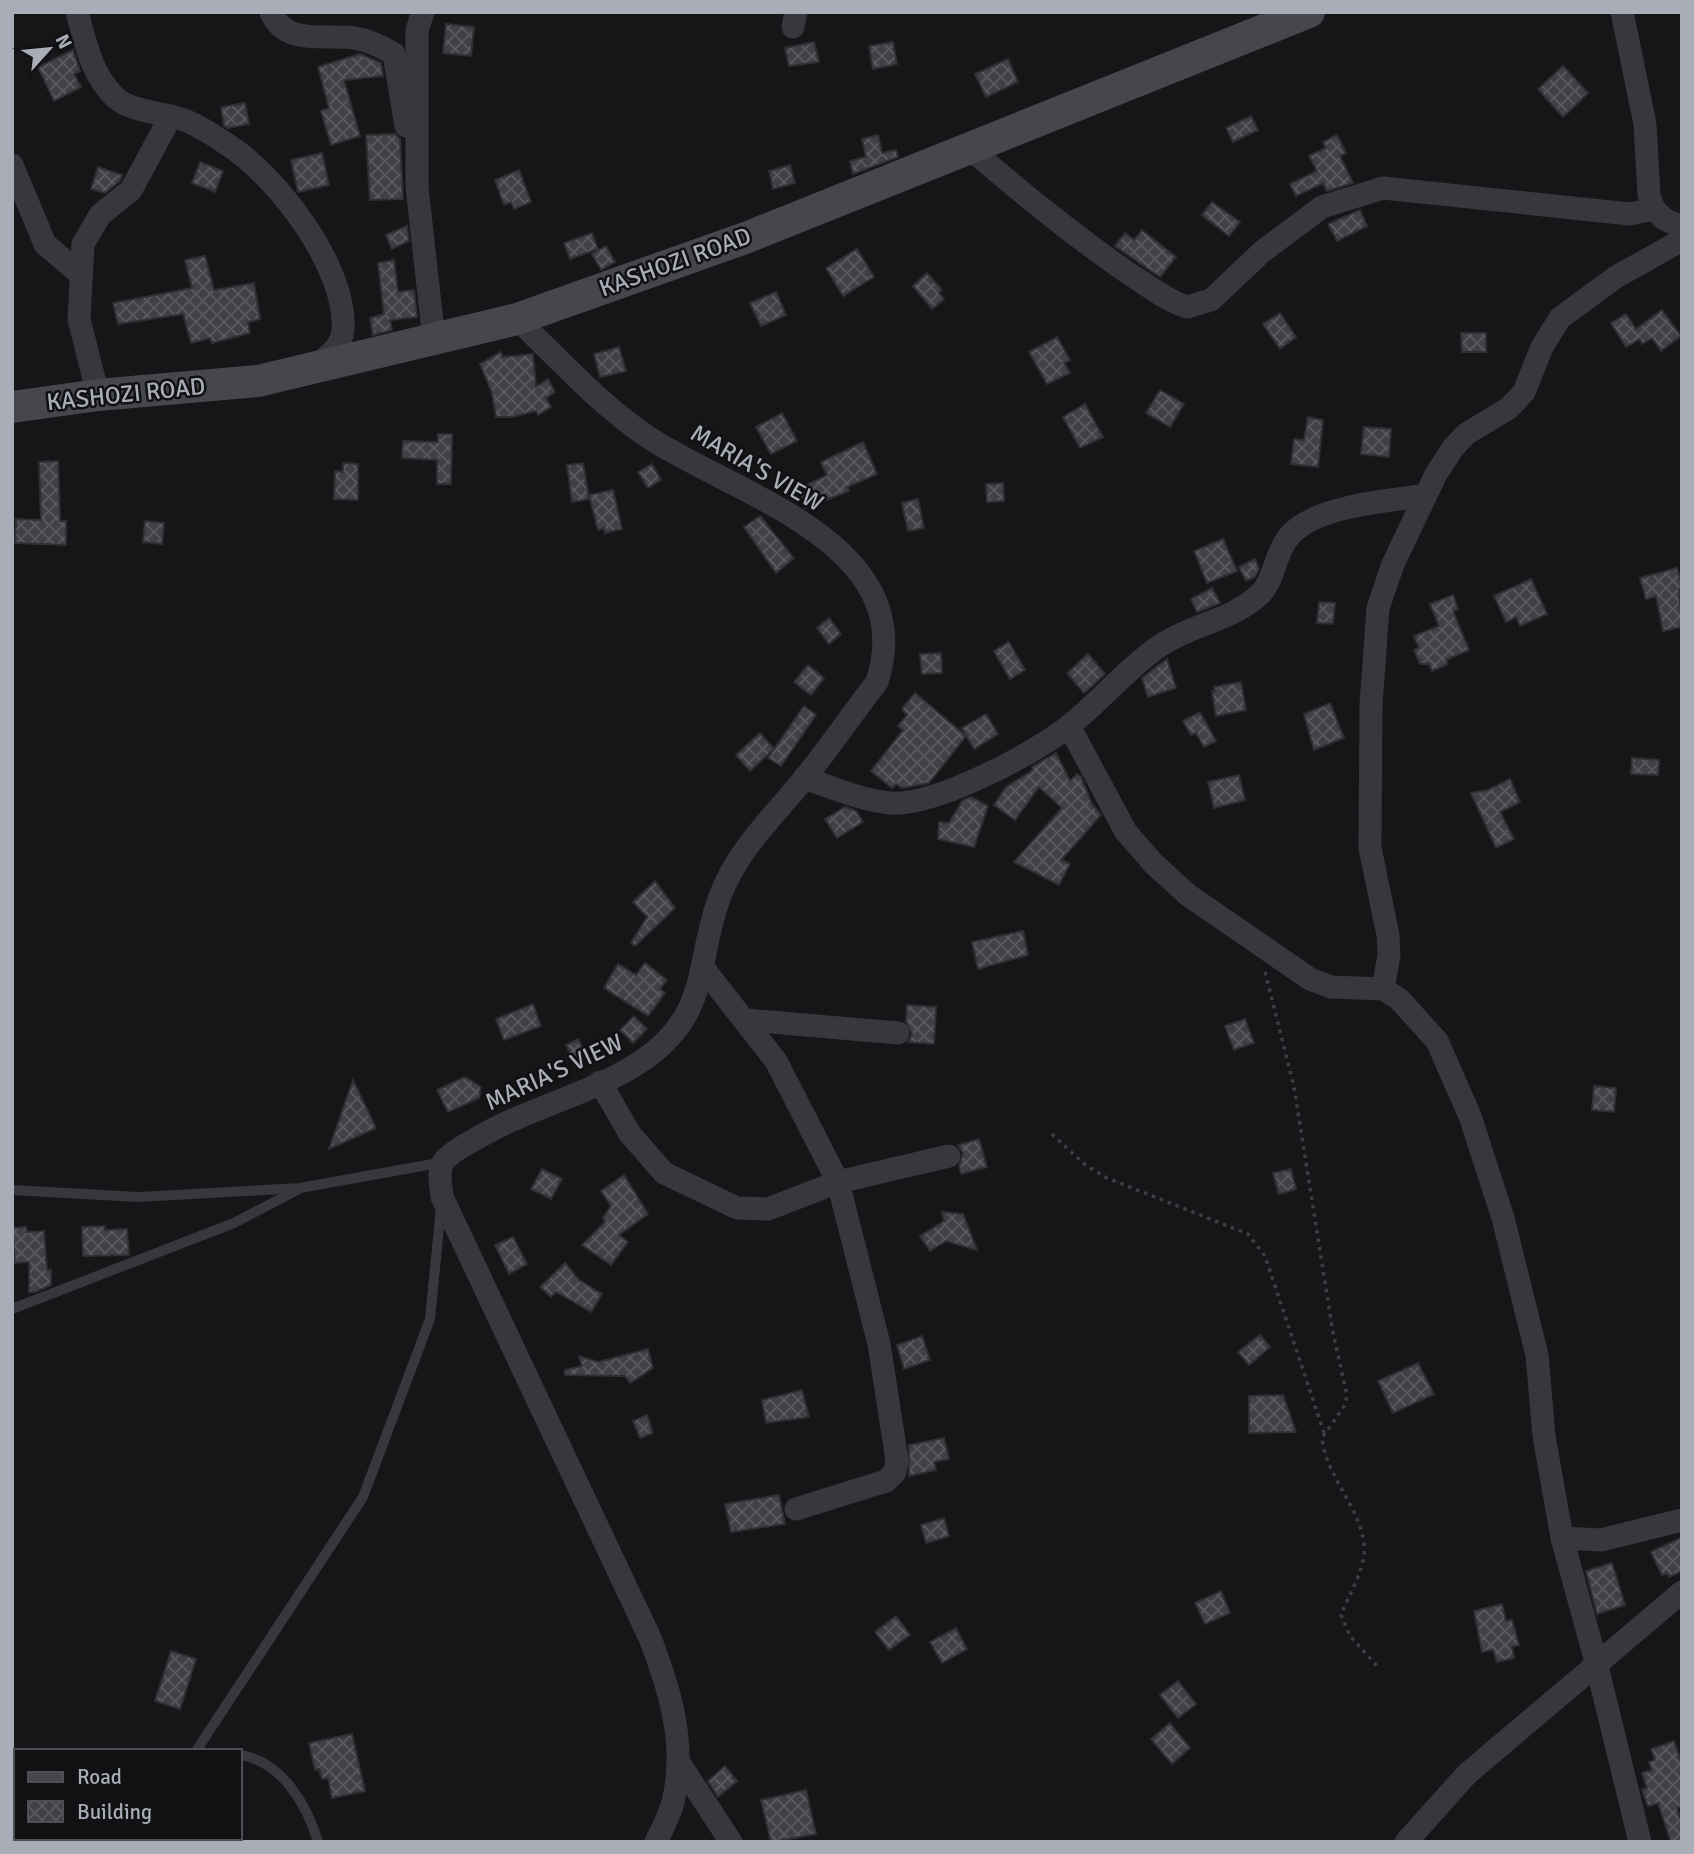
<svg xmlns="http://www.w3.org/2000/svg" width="1694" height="1854" viewBox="0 0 1694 1854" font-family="Signika,sans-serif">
  <defs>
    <pattern id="building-cross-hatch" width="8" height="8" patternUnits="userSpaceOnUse" patternTransform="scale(1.75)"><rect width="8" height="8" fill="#404145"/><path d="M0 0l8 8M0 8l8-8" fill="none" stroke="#595a5e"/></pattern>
  </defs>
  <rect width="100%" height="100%" fill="#161618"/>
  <g fill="url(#building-cross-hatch)" stroke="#303034" stroke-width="2">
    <polygon points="446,24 474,27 471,56 443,53"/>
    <polygon points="814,42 819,62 789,66 785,48"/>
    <polygon points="893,42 897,64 873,69 869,46"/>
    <polygon points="73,50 80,71 74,74 81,87 54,101 38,67"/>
    <polygon points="360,54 381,63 383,76 344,80 360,136 331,145 321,111 329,108 318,67"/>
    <polygon points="1008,59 1018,82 986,97 975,74"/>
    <polygon points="1563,66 1588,93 1563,117 1538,89"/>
    <polygon points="245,103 249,124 228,128 224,126 221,107"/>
    <polygon points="1251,116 1258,130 1233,142 1226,128"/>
    <polygon points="395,134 400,139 403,199 370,200 366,135"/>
    <polygon points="878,135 882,153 896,150 898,157 853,174 850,161 866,157 862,139"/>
    <polygon points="1337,135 1346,153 1340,156 1353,183 1327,191 1323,183 1296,196 1290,184 1317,171 1309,156 1326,148 1323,142"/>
    <polygon points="322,153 329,185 298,192 291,160"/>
    <polygon points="200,162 223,171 215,192 192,183"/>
    <polygon points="790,165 795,183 773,189 769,171"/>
    <polygon points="98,167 122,175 120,181 105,193 91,189"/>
    <polygon points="519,170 531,202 514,209 511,202 504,205 495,180"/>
    <polygon points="1212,202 1240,222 1229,236 1202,215"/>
    <polygon points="1360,210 1367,226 1337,241 1328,224"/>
    <polygon points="407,226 409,241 392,249 386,235"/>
    <polygon points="1142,230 1176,257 1160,277 1115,246 1125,233 1134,240"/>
    <polygon points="592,233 598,249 570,259 564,243"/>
    <polygon points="606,246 615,262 601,270 592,254"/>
    <polygon points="857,249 874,277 843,296 826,268"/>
    <polygon points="205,256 214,290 254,283 260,319 248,322 250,333 212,343 210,338 191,343 183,314 118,324 113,303 192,288 185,260"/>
    <polygon points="394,260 398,292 414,290 417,317 390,320 392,330 373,335 370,318 384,314 378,263"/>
    <polygon points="927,273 942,290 939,293 944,299 932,309 913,286"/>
    <polygon points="776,292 786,315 761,326 750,303"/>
    <polygon points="1662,310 1681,336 1661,351 1652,338 1642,344 1640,339 1626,347 1611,323 1626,314 1636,329"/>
    <polygon points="1280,313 1296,337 1280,349 1263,324"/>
    <polygon points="1461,333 1486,333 1486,352 1462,352"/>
    <polygon points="1057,337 1070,360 1064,363 1070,373 1047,384 1029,352"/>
    <polygon points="619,347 626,371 600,377 594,354"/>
    <polygon points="501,352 503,357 533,354 536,387 548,379 555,392 546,398 551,407 538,415 536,411 512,417 496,417 492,393 480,364"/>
    <polygon points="1160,390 1184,404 1170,427 1146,413"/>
    <polygon points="1085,404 1103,437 1080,448 1063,417"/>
    <polygon points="782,413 797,441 771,454 756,427"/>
    <polygon points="1308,417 1323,420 1318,467 1291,464 1294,439 1304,440"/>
    <polygon points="1364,427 1391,429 1389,457 1361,454"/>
    <polygon points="438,434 452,434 451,484 437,484 437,460 402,458 403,441 438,442"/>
    <polygon points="863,442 877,474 847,487 849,491 805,508 796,490 827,475 821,462"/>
    <polygon points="58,461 60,521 66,521 66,545 15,543 16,519 41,520 39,462"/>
    <polygon points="343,463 358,464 358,500 334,499 335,471 343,472"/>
    <polygon points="583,463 589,499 572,502 567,465"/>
    <polygon points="652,464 661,480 648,488 638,472"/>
    <polygon points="1003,483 1004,501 987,502 986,484"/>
    <polygon points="613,490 622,529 605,533 604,528 598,530 589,495"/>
    <polygon points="918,499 924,528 908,531 902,503"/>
    <polygon points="760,516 794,558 776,573 744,527"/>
    <polygon points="145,521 164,523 162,544 143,542"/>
    <polygon points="1223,539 1237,571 1207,583 1194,551"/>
    <polygon points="1255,559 1259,568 1255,577 1246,581 1239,567"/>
    <polygon points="1677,568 1682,585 1679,590 1682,627 1663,631 1656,596 1646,599 1640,578"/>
    <polygon points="1531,579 1547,614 1520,626 1516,617 1506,622 1494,596"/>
    <polygon points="1212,588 1220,603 1197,612 1191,599"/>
    <polygon points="1453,595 1458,609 1453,611 1469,650 1446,660 1448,664 1432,671 1429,664 1420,664 1414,650 1419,648 1414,636 1439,626 1430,604"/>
    <polygon points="1319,602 1335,603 1333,624 1317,623"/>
    <polygon points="829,618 841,634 829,644 817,628"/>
    <polygon points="1009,642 1025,670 1010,679 994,651"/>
    <polygon points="941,653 942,673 922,674 920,654"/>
    <polygon points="1088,654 1105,674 1084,693 1067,673"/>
    <polygon points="1167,659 1176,688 1148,697 1142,678"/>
    <polygon points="808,665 824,678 811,695 794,682"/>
    <polygon points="1241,682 1246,710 1216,716 1212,691 1215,691 1214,687"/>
    <polygon points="915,693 966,736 929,783 902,788 896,784 892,788 871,771 903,730 898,726 907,715 902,709"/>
    <polygon points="1330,703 1344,738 1314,750 1304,714"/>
    <polygon points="804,706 816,715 781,766 768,758"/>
    <polygon points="1200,712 1216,741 1204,747 1196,733 1191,735 1183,721"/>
    <polygon points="986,714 998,734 974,749 962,728"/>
    <polygon points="760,733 774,749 750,771 736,755"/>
    <polygon points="1056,753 1070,781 1077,774 1081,777 1092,804 1101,815 1061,860 1070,864 1059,885 1014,862 1062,808 1039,787 1015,820 994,805 1006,787 1033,770 1032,767"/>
    <polygon points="1632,758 1659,760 1658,775 1631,774"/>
    <polygon points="1239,775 1245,800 1214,808 1208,782"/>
    <polygon points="1510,779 1520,802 1500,812 1514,839 1496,848 1471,793 1488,790"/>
    <polygon points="971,797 988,806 974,847 938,839 939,822 949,823 963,800"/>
    <polygon points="845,807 856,811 863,822 837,838 825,819"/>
    <polygon points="655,881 675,908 635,946 631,943 647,917 633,902"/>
    <polygon points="1023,931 1028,955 978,969 972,942"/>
    <polygon points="645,963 667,980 660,989 665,993 648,1016 604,988 618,964 636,975"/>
    <polygon points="533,1004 541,1026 504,1040 496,1019"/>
    <polygon points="907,1005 936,1007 934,1044 908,1042 912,1034 906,1021"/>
    <polygon points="634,1016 647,1029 633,1043 620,1030"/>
    <polygon points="1245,1019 1254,1043 1234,1050 1225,1026"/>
    <polygon points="578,1039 586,1055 573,1061 566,1045"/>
    <polygon points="465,1077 481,1087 479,1098 448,1112 437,1090"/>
    <polygon points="353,1080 376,1128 329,1149"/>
    <polygon points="1594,1086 1616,1088 1614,1112 1592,1110"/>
    <polygon points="979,1139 987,1167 961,1174 959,1166 963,1153 958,1145"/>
    <polygon points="542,1169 562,1179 551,1199 531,1189"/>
    <polygon points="1291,1169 1296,1189 1279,1194 1273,1173"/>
    <polygon points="624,1175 648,1214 619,1235 628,1242 611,1265 582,1245 605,1222 603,1218 611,1206 601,1191"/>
    <polygon points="942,1212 963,1214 977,1250 946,1241 930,1251 920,1236 944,1221"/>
    <polygon points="105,1226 105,1230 127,1229 129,1255 83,1256 82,1227"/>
    <polygon points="26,1227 27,1232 44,1231 47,1270 51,1270 51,1285 35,1292 29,1292 29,1262 15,1263 12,1228"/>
    <polygon points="513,1237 527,1264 509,1274 495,1245"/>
    <polygon points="565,1263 579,1280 602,1294 591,1312 560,1294 556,1292 551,1297 540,1287"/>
    <polygon points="1260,1335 1270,1347 1249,1365 1238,1352"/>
    <polygon points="922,1336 930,1360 904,1369 897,1345"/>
    <polygon points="648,1349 653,1368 630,1383 625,1376 565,1375 565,1370 582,1366 579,1356 598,1362"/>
    <polygon points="1418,1363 1434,1394 1393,1413 1378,1381"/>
    <polygon points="802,1390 809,1417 766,1423 762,1400"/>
    <polygon points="1283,1395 1296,1432 1249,1433 1249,1396"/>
    <polygon points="647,1415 653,1433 640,1438 633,1421"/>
    <polygon points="944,1438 949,1459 934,1462 936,1470 909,1476 909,1445"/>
    <polygon points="779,1495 785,1524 731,1532 725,1504"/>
    <polygon points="944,1518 949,1536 926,1543 921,1525"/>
    <polygon points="1682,1537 1682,1571 1669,1577 1667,1573 1662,1575 1651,1552"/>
    <polygon points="1612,1563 1625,1605 1597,1614 1586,1571"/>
    <polygon points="1221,1591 1230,1613 1205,1624 1195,1603"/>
    <polygon points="1502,1604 1506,1621 1512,1620 1519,1645 1512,1647 1514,1658 1497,1662 1493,1650 1482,1652 1474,1611"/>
    <polygon points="896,1616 910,1635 889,1650 875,1632"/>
    <polygon points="956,1628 967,1649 942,1663 930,1642"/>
    <polygon points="171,1651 196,1659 180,1709 155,1701"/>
    <polygon points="1178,1681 1196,1704 1178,1718 1160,1695"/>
    <polygon points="1170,1723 1190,1748 1172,1764 1151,1739"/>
    <polygon points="352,1734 365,1791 332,1798 328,1778 322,1779 319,1769 315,1770 309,1743"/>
    <polygon points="1674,1741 1682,1765 1682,1806 1677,1808 1682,1824 1682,1842 1671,1842 1658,1803 1648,1806 1642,1790 1647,1788 1642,1773 1652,1770 1649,1762 1655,1760 1651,1749"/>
    <polygon points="725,1766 737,1781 718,1797 708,1781"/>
    <polygon points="806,1790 816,1834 771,1842 761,1800"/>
  </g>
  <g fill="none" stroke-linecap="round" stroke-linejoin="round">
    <g stroke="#3d3f44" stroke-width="3.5" stroke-dasharray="3.5 5" stroke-linecap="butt">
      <path d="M1265,972L1294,1087L1333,1333L1347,1395L1345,1405L1322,1438C1326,1476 1359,1506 1364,1543C1367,1567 1349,1594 1341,1615L1350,1636L1378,1667"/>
      <polyline points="1052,1134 1084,1164 1107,1178 1248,1234 1265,1256 1324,1433"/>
    </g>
    <g stroke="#37383d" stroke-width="10">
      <polyline points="12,1190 138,1197 300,1188 444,1162"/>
      <polyline points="12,1309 234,1223 297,1190"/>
      <polyline points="196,1751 363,1497 430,1319 441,1207"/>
      <path d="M240,1755C282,1761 307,1805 318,1842"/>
      <polyline points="12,1809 16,1810"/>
    </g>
    <g stroke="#37383d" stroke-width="23">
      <path d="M77,12C86,44 91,75 116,98C133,113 166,112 187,121C201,127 215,136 228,145C277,176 347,268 343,329C342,347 328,356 316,366"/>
      <path d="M271,12C285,46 325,34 354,38C369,40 381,46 394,54L406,126"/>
      <polyline points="423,12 417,30 417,187 434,340"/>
      <polyline points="1622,12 1645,124 1649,195 1654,209 1664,219 1682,227"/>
      <polyline points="793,27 796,12"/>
      <path d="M969,148C1021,192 1074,236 1131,275C1149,286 1167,301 1187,307L1211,300L1263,251L1322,207L1383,188L1630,214L1654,209"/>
      <polyline points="12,165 45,244 80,274"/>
      <path d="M517,319C559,359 599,404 648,437C733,494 922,543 877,682C852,714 829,748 804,779C772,818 736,851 719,899C696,962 710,1012 646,1058C595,1094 528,1107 474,1140C465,1145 451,1152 444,1161C437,1171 441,1186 442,1197L650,1638C670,1690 687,1745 673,1802C670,1815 662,1829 656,1842"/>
      <polyline points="98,395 79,319 83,244 100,215 131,190 171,116"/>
      <polyline points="1069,726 1126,832 1154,864 1188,895 1310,979 1331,987 1383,989 1399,999 1437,1041 1470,1116 1503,1218 1537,1355 1544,1436 1562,1538 1596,1662 1640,1842"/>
      <path d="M804,778C832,787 862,801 891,803C935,806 1034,754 1069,726C1101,701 1127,668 1161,645C1192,624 1231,621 1259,595C1277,579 1274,545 1298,528C1328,505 1389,501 1426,495"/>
      <polyline points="704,969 776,1061 838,1182 879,1344 897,1460 895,1472 886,1481 796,1509"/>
      <polyline points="1383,989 1389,955 1388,935 1370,848 1371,705 1378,608 1393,564 1436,474 1453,448 1466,434 1509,408 1524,392 1542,347 1560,318 1616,277 1682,240"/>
      <polyline points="747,1020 898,1033"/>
      <polyline points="600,1082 630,1134 664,1173 737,1208 768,1209 838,1182 949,1156"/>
      <polyline points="1562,1538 1601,1540 1682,1520"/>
      <polyline points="678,1761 731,1842"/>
      <polyline points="1406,1842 1467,1774 1682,1592"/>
    </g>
    <polyline stroke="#45474d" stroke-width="32" points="12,407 98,395 258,381 517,319 748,237 1309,12"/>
  </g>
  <g text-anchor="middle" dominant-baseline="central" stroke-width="5" stroke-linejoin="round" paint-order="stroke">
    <g font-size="24" fill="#a8adb8" stroke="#111113">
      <text transform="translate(675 262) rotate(-20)">KASHOZI ROAD</text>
      <text transform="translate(126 394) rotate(-6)">KASHOZI ROAD</text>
      <text transform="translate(757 468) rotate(30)">MARIA'S VIEW</text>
      <text transform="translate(554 1072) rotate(-25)">MARIA'S VIEW</text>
    </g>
  </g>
  <rect width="1694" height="1854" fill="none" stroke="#a8adb8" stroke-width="28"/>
  <rect x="14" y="1749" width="228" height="91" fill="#111113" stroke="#4d4f55" stroke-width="2"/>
  <rect x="28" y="1772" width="35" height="10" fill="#45474d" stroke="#4d4f55" stroke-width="2"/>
  <text x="77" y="1784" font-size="21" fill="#a8adb8">Road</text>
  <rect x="28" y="1801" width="35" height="21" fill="url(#building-cross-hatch)" stroke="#4d4f55" stroke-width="2"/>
  <text x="77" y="1819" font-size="21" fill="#a8adb8">Building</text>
  <g transform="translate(49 49) rotate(63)" stroke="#111113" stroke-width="5" paint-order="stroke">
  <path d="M0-5L12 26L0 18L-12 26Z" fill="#a8adb8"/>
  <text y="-10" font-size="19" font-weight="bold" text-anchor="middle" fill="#a8adb8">N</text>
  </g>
</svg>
